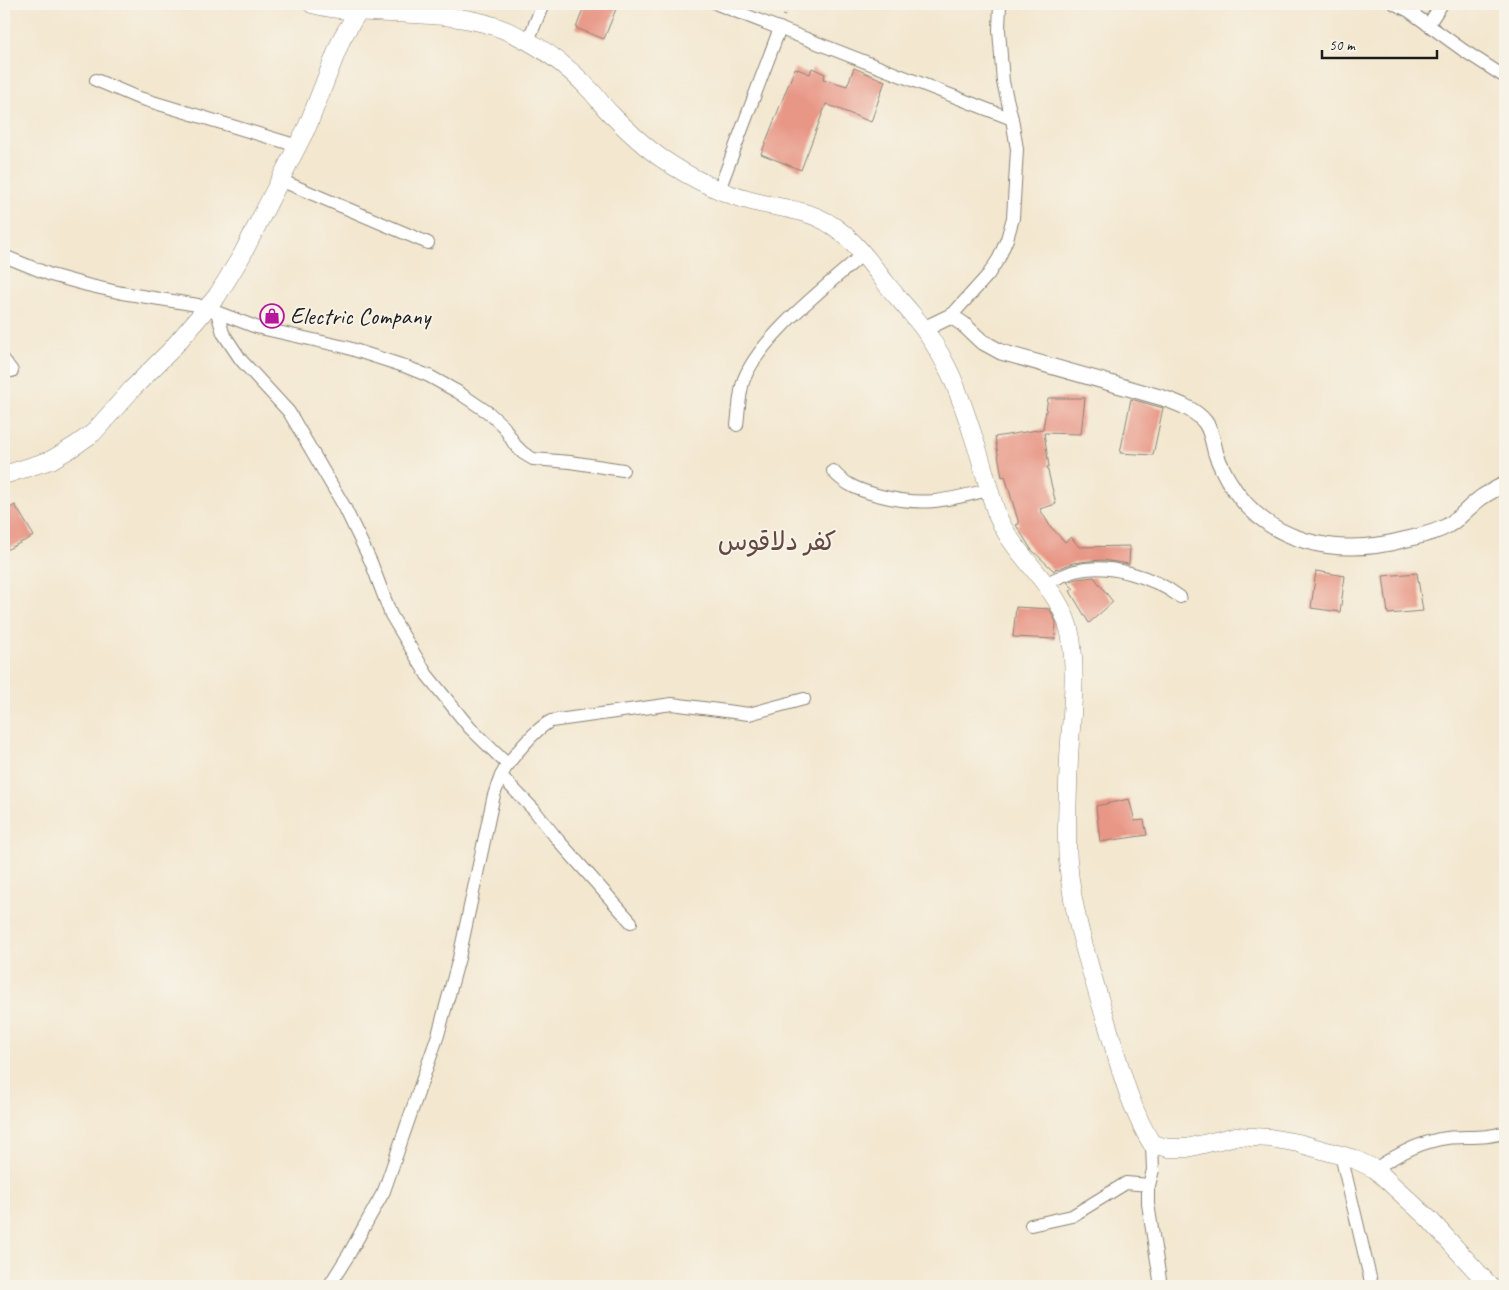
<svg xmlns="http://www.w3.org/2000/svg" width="1509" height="1290" viewBox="0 0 1509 1290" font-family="Caveat,'Playpen Sans Arabic',sans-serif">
  <rect width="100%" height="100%" fill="#f7f3e8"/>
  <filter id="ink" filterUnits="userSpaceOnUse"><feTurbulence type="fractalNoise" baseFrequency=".02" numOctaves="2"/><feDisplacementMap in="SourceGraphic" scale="10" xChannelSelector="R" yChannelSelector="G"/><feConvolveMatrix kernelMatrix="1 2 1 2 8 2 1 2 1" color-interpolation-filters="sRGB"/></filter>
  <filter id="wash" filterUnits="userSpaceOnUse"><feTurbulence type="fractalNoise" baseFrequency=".0096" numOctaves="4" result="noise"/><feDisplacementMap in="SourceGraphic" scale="20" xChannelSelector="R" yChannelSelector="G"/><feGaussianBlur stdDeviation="1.12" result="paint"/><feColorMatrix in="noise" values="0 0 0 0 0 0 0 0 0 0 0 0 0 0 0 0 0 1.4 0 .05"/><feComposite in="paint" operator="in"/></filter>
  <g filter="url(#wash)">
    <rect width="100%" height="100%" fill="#f3e7cf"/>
    <g id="blocks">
      <g fill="#e89685">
        <polygon points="585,4 618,4 604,39 576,28"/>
        <polygon points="795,68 810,74 812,68 825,74 823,79 847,86 854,68 885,81 871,122 826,104 801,170 761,154"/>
        <polygon points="1048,398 1085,398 1081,434 1044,433 1049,466 1047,467 1056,504 1040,509 1050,526 1065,542 1071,537 1079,547 1130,546 1129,564 1102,560 1088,561 1073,563 1057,569 1056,568 1054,571 1031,549 1016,525 1019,524 1005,476 1002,477 995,437 1043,429"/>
        <polygon points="1131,399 1163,408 1153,455 1120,453"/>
        <polygon points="15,505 34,536 4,551 4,512"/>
        <polygon points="1316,571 1345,576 1340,612 1311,608"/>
        <polygon points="1417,573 1423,611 1388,614 1383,576"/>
        <polygon points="1094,577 1113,602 1089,623 1070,591 1074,589 1067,582 1077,579"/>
        <polygon points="1016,607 1050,609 1056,622 1055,639 1013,637"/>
        <polygon points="1129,799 1135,821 1144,820 1147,835 1100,842 1096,806"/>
      </g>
    </g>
  </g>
  <g filter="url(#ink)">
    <use href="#blocks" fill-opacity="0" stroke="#888276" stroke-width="1"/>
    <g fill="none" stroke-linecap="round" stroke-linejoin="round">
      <g stroke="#888276" stroke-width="14">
        <g id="minor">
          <polyline points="717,4 1012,119"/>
          <polyline points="1395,4 1409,11 1463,50 1505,77"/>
          <polyline points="1428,25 1442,4"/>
          <polyline points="528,41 543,4"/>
          <polyline points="96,80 136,97 298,146"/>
          <polyline points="280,180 428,243"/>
          <polyline points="719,190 780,28"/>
          <polyline points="4,256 51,275 87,285 122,293 198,305 256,327 345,347 404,366 429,376 458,392 489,413 504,427 515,445 523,453 533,459 570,462 623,470"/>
          <polyline points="217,312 223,333 241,360 289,412 344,506 371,562 391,615 427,675 470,728 508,765"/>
          <polyline points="951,316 988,275 999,258 1007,239 1013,218 1017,149 1012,119 1003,82 999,30 1000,4"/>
          <polyline points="4,360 12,371"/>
          <path d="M737,425C739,410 739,393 744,379C762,335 827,286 863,254"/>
          <path d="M833,471C845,485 859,490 877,495C922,507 944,501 988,490"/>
          <path d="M1046,583C1056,579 1065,574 1075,571C1108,562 1154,577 1180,597"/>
          <polyline points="501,776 534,810 558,840 631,922"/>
          <polyline points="1152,1144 1153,1170 1148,1189 1148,1204 1161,1286"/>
          <polyline points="1341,1155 1372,1286"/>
          <path d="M1375,1169C1396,1155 1421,1141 1447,1138C1466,1136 1487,1139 1505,1132"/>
          <polyline points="1031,1225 1072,1216 1126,1183 1149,1185"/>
          <path d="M329,1286L349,1254L384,1191L438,1035L459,958L493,799C495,791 498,784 501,776C509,760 535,729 551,721L672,704L749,714L804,699"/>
        </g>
      </g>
      <g stroke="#888276" stroke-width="17">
        <path id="tertiary" d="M924,329L951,316L963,324L981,341L1001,352L1163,398C1177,403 1195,409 1205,422C1212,431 1213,444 1216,454C1219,463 1223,470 1227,478C1265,545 1338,558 1407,539C1420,536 1435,533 1447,526C1460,519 1469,506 1482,497C1489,492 1498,488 1505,484"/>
      </g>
      <g stroke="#888276" stroke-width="19">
        <g id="secondary">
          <path d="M312,4C371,19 435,7 494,26C532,39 565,63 592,92C599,100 605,109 613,116C628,131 644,146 661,158C689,177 722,194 755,202C775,207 798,209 817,217C847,230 866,257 885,282C893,293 903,303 911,313C927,331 940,352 950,373C961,397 969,423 977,448C985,471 989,494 998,517C1017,561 1063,588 1071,638C1077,678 1071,718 1069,758C1068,784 1067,811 1067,838C1067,901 1089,964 1107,1024C1119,1063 1130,1109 1152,1144L1169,1148H1187L1236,1136L1270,1138L1298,1143L1354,1159L1375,1169L1430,1220L1490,1286"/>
          <polyline points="4,475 51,460 73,447 93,433 133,388 171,350 217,296 242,255 308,125 342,38 359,10"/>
        </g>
      </g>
      <polyline stroke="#888276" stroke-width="2.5" stroke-dasharray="1 4" stroke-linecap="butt" points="784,16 790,4"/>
      <use href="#minor" stroke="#fff" stroke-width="12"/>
      <use href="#tertiary" stroke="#fff" stroke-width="15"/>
      <use href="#secondary" stroke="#fff" stroke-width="18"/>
    </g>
  </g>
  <defs>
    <g id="shop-ring" transform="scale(1.25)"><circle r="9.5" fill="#f7f3e8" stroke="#b5179e" stroke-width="1.5"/><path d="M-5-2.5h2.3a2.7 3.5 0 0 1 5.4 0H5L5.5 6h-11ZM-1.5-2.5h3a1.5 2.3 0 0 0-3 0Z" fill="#b5179e"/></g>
  </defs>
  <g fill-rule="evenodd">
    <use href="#shop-ring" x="272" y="316"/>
  </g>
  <g text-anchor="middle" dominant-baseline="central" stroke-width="4" stroke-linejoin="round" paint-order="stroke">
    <g font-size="24" fill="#1c1c1c" stroke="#f7f3e8" text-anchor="start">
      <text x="290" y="316">Electric Company</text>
    </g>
    <g font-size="26" fill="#634741" stroke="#f7f3e8">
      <text x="777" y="541">كفر دلاقوس</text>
    </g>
  </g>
  <rect width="1509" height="1290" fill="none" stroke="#f7f3e8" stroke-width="20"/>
  <path d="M1322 50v8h115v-8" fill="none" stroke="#1c1c1c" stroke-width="2.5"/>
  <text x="1329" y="50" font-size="15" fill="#1c1c1c" stroke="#f7f3e8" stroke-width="4" paint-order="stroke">50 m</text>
</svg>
